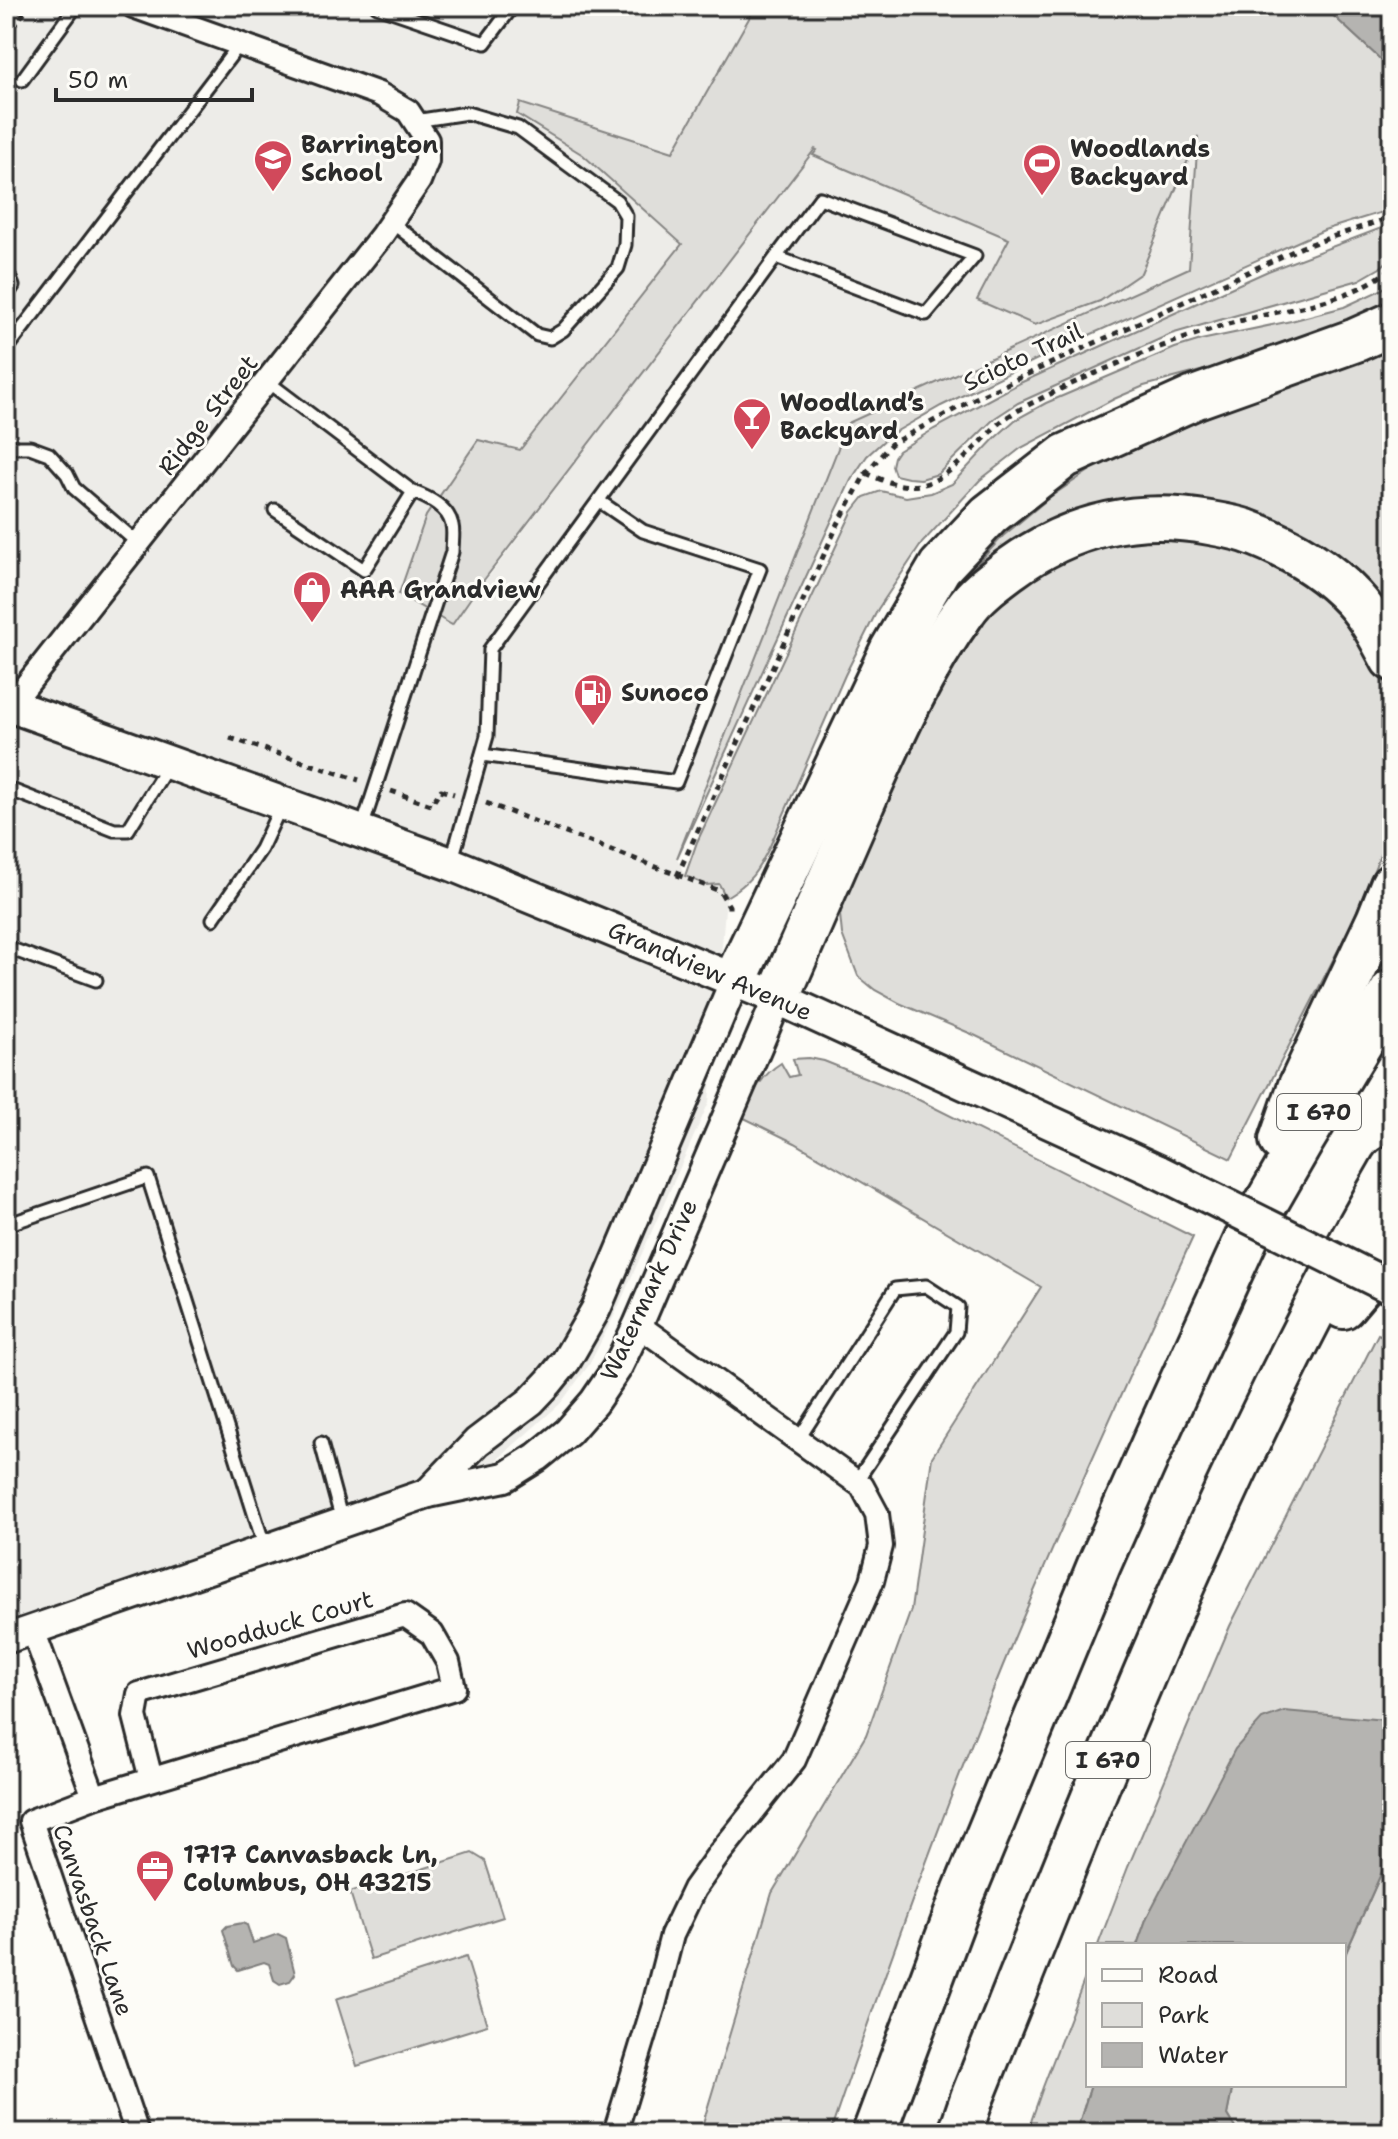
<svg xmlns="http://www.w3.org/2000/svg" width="1398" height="2139" viewBox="0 0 1398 2139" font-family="'Shantell Sans',sans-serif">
  <rect width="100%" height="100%" fill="#fdfcf7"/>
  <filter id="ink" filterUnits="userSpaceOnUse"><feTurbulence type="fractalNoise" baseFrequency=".0125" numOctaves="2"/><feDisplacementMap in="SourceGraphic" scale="16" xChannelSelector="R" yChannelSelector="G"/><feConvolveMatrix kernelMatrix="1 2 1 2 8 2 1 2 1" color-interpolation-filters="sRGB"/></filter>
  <g filter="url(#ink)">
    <polygon fill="#edece8" points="6,6 756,6 673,152 520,103 517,114 583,155 683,244 520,450 452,625 815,148 824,152 914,18 1198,132 1189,268 848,423 677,858 685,876 706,885 719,884 726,897 709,1102 616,1312 589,1365 560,1404 490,1466 6,1642"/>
    <g fill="#dfdeda" stroke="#858482" stroke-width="2">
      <polygon points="756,6 1323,6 1392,70 1392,209 1324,230 1056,350 941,406 890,435 867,456 851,480 832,520 677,858 848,423 1189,268 1198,136 1141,273 1100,301 1035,325 977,300 1009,239 813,155 817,150 815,149 477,589 452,625 399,594 426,516 478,440 520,450 682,244 583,155 517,114 520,103 673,152"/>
      <polygon points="1392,224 1392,257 1380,268 1359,280 1171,334 1018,403 995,418 938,474 921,479 908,478 895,475 892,466 894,457 898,451 934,429 1020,383 1268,271"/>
      <path d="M1392,282V304L1375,312L1238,361L1144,386L1114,399L1021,448L980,480L922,543L878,609L845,675L770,846C757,872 751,882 726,897L719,884L706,885L685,876L697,842L852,512L864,497L881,491L906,497L931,493L952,484L995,438L1015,420L1046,403L1175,348L1201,340L1291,321L1344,307L1381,290Z"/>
      <polygon points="1392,339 1392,628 1203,504 961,598 952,591 1003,536 1050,497 1095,467 1189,425"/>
      <path d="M1130,537L1208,538L1284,567L1325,598L1351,625L1390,692L1392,708V814L1381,853L1352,923L1231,1159L974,1035L899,1003L875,990L858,976L842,934L840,915L848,888C884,804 916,715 969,640C981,623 992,606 1008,592C1042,562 1087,549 1130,537Z"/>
      <path d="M809,1058L824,1061L909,1095L1193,1237C1133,1367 1074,1497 1018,1629C949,1794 888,1963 830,2133H700L772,1893L866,1735L911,1610L932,1457L1041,1287L795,1143L742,1117C752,1095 760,1076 781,1063L789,1077L798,1075L793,1059Z"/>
      <polygon points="1378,1334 1392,1340 1392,1724 1385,1720 1147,1917 1137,1945 1098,1945 1128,1867 1230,1626"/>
      <polygon points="1392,1849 1392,2133 1238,2133 1227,2115 1233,2085 1344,2085 1344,1957"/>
      <polygon points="472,1853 485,1861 503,1917 371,1959 350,1892"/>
      <polygon points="466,1957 487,2025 357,2066 336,1999"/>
      <polygon points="1088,1970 1088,2085 1091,2085 1076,2133 1027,2133 1043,2087"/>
    </g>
    <g fill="#b5b4b1" stroke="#7e7d7b" stroke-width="2">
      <polygon points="1323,6 1392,6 1392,70"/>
      <polygon points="1284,1711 1385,1720 1392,1724 1392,1849 1344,1957 1344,1945 1137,1945 1147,1917 1235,1749 1262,1719"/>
      <polygon points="242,1923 247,1925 253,1943 278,1934 286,1938 295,1974 290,1981 280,1984 274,1980 269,1964 264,1962 238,1970 234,1966 223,1930 227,1926"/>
      <polygon points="1091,2085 1233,2085 1227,2115 1238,2133 1076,2133"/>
    </g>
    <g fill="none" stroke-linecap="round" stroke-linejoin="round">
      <g stroke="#2b2b2b" stroke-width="17">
        <g id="service">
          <polyline points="377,6 485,43 513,6"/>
          <polyline points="22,80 76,6"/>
          <polyline points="391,222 537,335 550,338 563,330 618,268 625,245 626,216 617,201 518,128 467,113 415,121"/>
          <polyline points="6,269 13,286 6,297"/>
          <polyline points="6,350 239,45"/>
          <path d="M268,382L413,492C429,498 448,507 452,525C454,533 452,543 452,552L361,831"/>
          <polyline points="6,447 30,447 49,454 67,474 74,488 139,544"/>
          <polyline points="275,510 364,570 413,492"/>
          <polyline points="482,755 676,782 760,569 643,531 599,501"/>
          <polyline points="6,788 114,830 128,830 169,764"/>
          <polyline points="451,863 487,736 490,649 776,257 820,198 975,256 926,314 776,257"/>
          <polyline points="213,919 261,849 281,806"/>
          <polyline points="6,947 96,980"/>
          <polyline points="6,1225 148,1177 265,1548"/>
          <polyline points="798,1440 895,1289 926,1286 958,1307 956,1332 856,1482"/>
          <polyline points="321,1443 342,1521"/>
        </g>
      </g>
      <g stroke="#2b2b2b" stroke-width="28">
        <g id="minor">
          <polyline points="6,711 382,235 419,181 427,161 427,140 408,111 379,94 133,6"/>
          <polyline points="33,1630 94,1797"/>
          <polyline points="137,2133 31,1821 94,1797 454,1688 448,1662 432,1634 405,1615 139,1694 135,1716 151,1779"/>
          <polyline points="615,2133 654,2005 672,1935 694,1889 719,1854 794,1760 872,1581 881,1546 877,1514 862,1486 638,1325"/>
        </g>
      </g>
      <g stroke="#2b2b2b" stroke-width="34">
        <g id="tertiary">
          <polyline points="428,1493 477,1442 531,1401 549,1382 566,1361 596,1309 735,980"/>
          <polyline points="6,1639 428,1493 505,1477 537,1457 568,1432 594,1402 617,1368 638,1325 778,998"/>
        </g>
      </g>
      <g stroke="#2b2b2b" stroke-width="38">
        <polyline id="secondary" points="6,704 451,864 778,998 1159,1172"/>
      </g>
      <g stroke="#2b2b2b" stroke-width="48">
        <g id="motorway">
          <polyline points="735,980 892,649 940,567 989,515 1065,456 1194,398 1356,340 1392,324"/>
          <path d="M778,998C807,933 835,868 863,803C892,737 922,669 965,610C976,594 994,581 1010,569C1070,525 1135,509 1210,523C1222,525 1234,527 1246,531C1285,545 1324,567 1353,598C1369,615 1381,638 1392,659"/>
          <polyline points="1281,1140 1299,1088 1378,920 1392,885"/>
          <polyline points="1343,1307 1377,1267 1392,1243"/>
          <polyline points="874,2133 964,1892 1099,1565 1155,1439 1248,1235 1302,1141 1392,991"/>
          <path d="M960,2133L972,2098C1099,1782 1221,1463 1392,1168"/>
        </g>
      </g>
      <g stroke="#2b2b2b" stroke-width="5" stroke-dasharray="6 6" stroke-linecap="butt">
        <polyline points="6,36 29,6"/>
        <path d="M866,473C922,500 942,481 982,441C989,434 995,426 1003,420C1014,412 1028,405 1040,399C1101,369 1167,342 1232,323C1286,308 1347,304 1392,268"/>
        <polyline points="230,738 359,780"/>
        <polyline points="391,791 431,805 441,790 454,794"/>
        <polyline points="486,803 720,891 729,906 729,912"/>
        <polyline points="677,876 838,524 866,473 891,444 976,398 1302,247 1392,217"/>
      </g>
      <use href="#service" stroke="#fdfcf7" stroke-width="11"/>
      <use href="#minor" stroke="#fdfcf7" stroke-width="22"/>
      <use href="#tertiary" stroke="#fdfcf7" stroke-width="28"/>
      <use href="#secondary" stroke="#fdfcf7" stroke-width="32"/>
      <use href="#motorway" stroke="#fdfcf7" stroke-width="42"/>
      <g stroke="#2b2b2b" stroke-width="38" stroke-linecap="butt">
        <polyline id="secondary-bridge" points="1159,1172 1392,1288"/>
      </g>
      <use href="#secondary-bridge" stroke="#fdfcf7" stroke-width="32"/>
    </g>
  </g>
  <defs>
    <g id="school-pin" transform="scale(2)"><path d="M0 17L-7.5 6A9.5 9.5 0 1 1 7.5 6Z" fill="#d1495b" stroke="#fdfcf7"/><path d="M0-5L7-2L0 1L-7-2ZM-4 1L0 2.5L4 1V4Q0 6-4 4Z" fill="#fff"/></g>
    <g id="stadium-pin" transform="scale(2)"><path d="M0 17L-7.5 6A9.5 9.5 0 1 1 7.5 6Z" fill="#d1495b" stroke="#fdfcf7"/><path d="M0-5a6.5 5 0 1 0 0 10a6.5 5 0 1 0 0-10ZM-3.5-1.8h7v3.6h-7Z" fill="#fff"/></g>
    <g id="bar-pin" transform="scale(2)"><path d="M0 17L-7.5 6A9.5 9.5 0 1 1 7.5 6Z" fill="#d1495b" stroke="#fdfcf7"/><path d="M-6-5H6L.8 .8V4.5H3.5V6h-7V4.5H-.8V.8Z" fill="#fff"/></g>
    <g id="shop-pin" transform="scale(2)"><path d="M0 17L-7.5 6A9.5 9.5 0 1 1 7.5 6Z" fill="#d1495b" stroke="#fdfcf7"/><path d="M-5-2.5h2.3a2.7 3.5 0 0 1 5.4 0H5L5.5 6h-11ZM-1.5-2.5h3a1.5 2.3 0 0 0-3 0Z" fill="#fff"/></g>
    <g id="fuel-pin" transform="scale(2)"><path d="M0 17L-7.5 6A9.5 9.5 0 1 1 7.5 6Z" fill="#d1495b" stroke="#fdfcf7"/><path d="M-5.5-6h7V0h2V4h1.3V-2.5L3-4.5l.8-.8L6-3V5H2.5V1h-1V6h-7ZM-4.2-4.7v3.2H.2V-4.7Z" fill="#fff"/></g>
    <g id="office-pin" transform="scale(2)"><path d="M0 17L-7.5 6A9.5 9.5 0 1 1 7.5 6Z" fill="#d1495b" stroke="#fdfcf7"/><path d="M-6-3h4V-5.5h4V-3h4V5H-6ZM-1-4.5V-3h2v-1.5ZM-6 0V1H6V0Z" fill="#fff"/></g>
  </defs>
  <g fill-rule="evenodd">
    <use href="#school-pin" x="273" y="159"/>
    <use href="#stadium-pin" x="1042" y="163"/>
    <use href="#bar-pin" x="752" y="417"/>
    <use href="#shop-pin" x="312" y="590"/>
    <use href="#fuel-pin" x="593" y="693"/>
    <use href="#office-pin" x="155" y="1869"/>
  </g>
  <g text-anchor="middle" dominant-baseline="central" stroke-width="6" stroke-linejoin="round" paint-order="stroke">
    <g fill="#fdfcf7" stroke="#6a6a68" stroke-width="2">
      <rect x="1277" y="1094" width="84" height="36" rx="6"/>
      <rect x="1066" y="1742" width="84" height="36" rx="6"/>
    </g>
    <g font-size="22" font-weight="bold" fill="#2b2b2b">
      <text x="1319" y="1112">I 670</text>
      <text x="1108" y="1760">I 670</text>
    </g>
    <g font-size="24" font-weight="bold" fill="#2b2b2b" stroke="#fdfcf7" text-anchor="start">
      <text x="301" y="145">Barrington<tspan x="301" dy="28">School</tspan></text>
      <text x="1070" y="149">Woodlands<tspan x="1070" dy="28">Backyard</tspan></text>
      <text x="780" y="403">Woodland’s<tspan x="780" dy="28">Backyard</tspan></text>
      <text x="340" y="590">AAA Grandview</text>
      <text x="621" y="693">Sunoco</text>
      <text x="183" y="1855">1717 Canvasback Ln,<tspan x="183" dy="28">Columbus, OH 43215</tspan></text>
    </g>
    <g font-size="24" fill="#2b2b2b" stroke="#fdfcf7">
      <text transform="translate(1023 357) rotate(-25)">Scioto Trail</text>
      <text transform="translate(208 415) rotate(-52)">Ridge Street</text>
      <text transform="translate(710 971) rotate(23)">Grandview Avenue</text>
      <text transform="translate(649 1290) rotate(-65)">Watermark Drive</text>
      <text transform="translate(280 1625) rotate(-16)">Woodduck Court</text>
      <text transform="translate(93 1920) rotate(71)">Canvasback Lane</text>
    </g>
  </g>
  <rect width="1398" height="2139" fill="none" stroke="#fdfcf7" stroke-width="32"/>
  <rect x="16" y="16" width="1366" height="2107" fill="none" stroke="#2b2b2b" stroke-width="3" filter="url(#ink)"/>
  <rect x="1086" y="1943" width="260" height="144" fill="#fdfcf7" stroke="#a9a8a5" stroke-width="2"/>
  <rect x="1102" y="1969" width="40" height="12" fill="#fdfcf7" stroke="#a9a8a5" stroke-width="2"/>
  <text x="1158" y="1983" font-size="24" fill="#2b2b2b">Road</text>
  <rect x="1102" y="2003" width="40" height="24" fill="#dfdeda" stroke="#a9a8a5" stroke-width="2"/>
  <text x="1158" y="2023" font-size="24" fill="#2b2b2b">Park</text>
  <rect x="1102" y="2043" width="40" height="24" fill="#b5b4b1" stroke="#a9a8a5" stroke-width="2"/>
  <text x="1158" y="2063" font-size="24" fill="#2b2b2b">Water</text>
  <path d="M56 88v12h196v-12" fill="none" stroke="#2b2b2b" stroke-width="4"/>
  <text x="68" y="88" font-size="24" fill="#2b2b2b" stroke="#fdfcf7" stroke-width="6" paint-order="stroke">50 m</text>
</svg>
